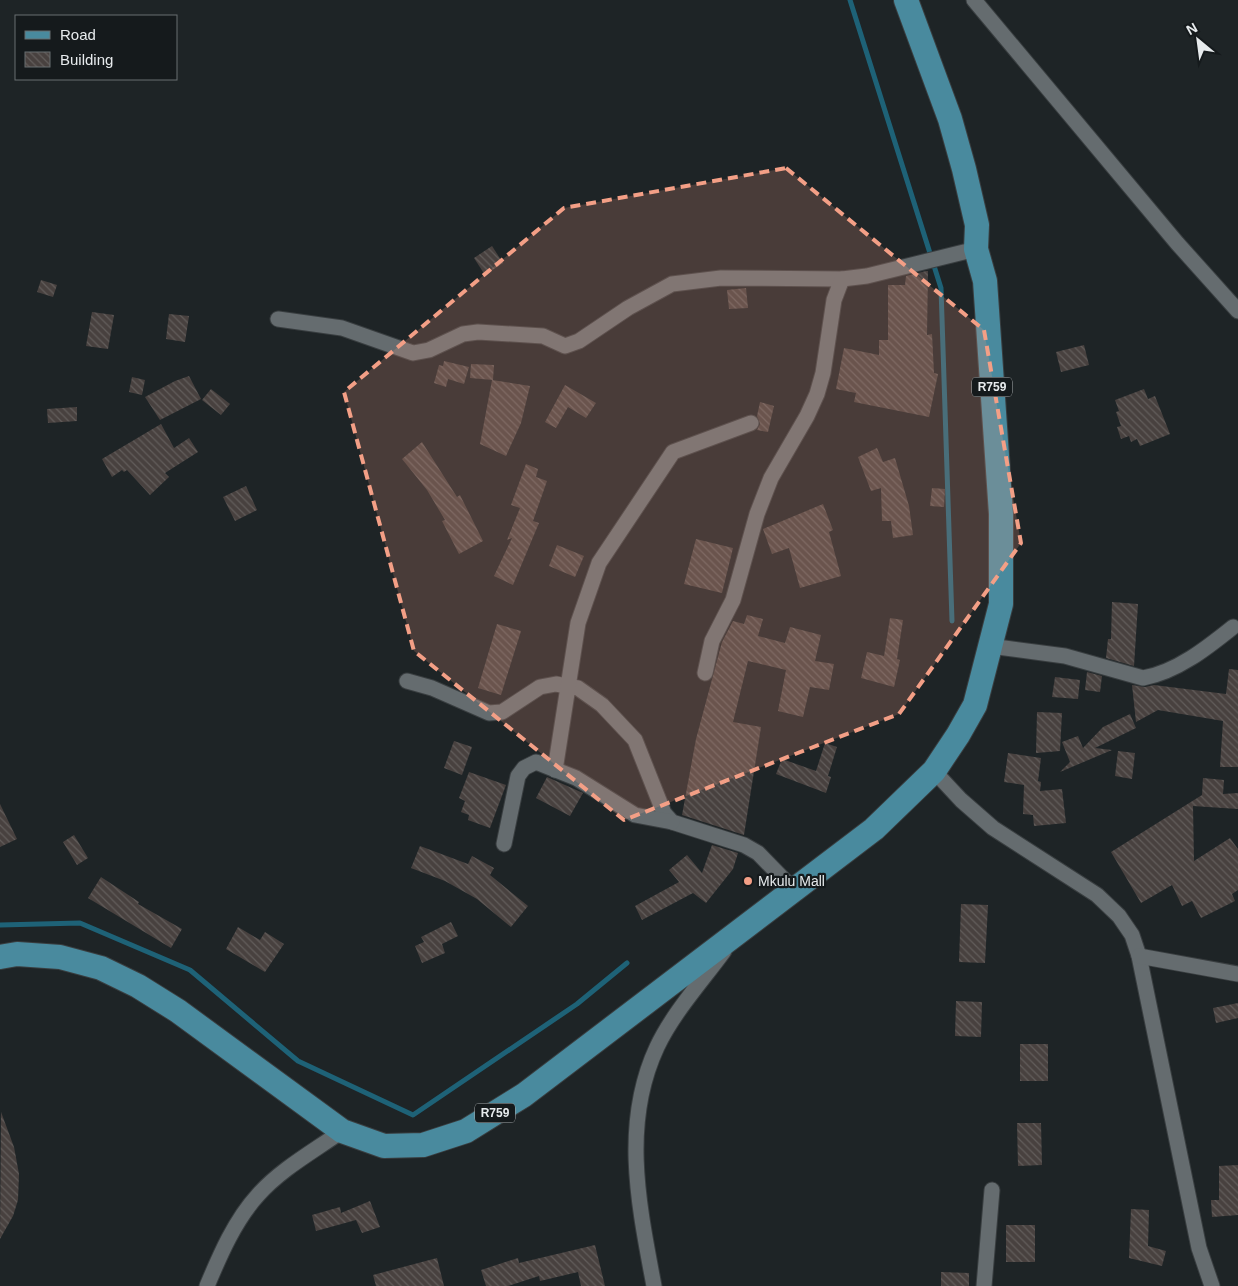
<svg xmlns="http://www.w3.org/2000/svg" width="1238" height="1286" viewBox="0 0 1238 1286" font-family="Arial,sans-serif">
  <defs>
    <pattern id="building-back-hatch" width="6" height="6" patternUnits="userSpaceOnUse" patternTransform="scale(1.25)"><rect width="6" height="6" fill="#48413f"/><path d="M-1 5l2 2M0 0l6 6M5-1l2 2" fill="none" stroke="#625d5b"/></pattern>
  </defs>
  <rect width="100%" height="100%" fill="#1e2426"/>
  <g fill="none" stroke-linecap="round" stroke-linejoin="round">
    <g stroke="#1e6277" stroke-width="5">
      <polyline points="850,0 941,288 952,621"/>
      <polyline points="0,925 80,923 190,970 298,1061 413,1115 577,1004 627,963"/>
    </g>
  </g>
  <g fill="url(#building-back-hatch)">
    <polygon points="492,246 503,263 485,275 474,258"/>
    <polygon points="926,271 928,271 927,335 932,334 934,373 938,374 929,417 854,402 856,393 836,389 844,348 879,355 879,340 888,340 888,285 905,285 906,276"/>
    <polygon points="41,280 57,285 53,297 37,292"/>
    <polygon points="746,288 748,308 729,309 727,290"/>
    <polygon points="92,312 114,315 108,349 86,346"/>
    <polygon points="169,314 189,316 185,342 166,339"/>
    <polygon points="1084,345 1089,365 1061,372 1056,352"/>
    <polygon points="444,361 469,367 464,384 448,379 446,387 434,383 439,365 443,366"/>
    <polygon points="471,364 494,365 493,380 470,378"/>
    <polygon points="189,376 201,399 160,420 145,397 175,381"/>
    <polygon points="132,377 145,380 142,395 129,392"/>
    <polygon points="492,380 530,386 521,423 506,456 480,444"/>
    <polygon points="565,385 596,403 586,418 568,407 556,428 545,422"/>
    <polygon points="211,389 230,404 221,415 202,400"/>
    <polygon points="1144,389 1148,399 1155,396 1170,434 1140,446 1137,439 1131,442 1129,436 1121,439 1117,427 1121,426 1116,412 1119,411 1115,400"/>
    <polygon points="760,402 774,406 768,432 757,430 760,424 757,416"/>
    <polygon points="77,407 77,421 48,423 47,409"/>
    <polygon points="161,424 174,448 189,438 198,452 165,473 169,477 150,495 127,470 124,472 122,470 112,477 102,459"/>
    <polygon points="422,442 457,497 460,495 483,541 459,554 442,521 445,520 427,490 402,459"/>
    <polygon points="877,448 883,462 895,458 909,506 913,535 893,538 891,521 882,521 881,488 871,491 858,457"/>
    <polygon points="526,464 538,469 536,477 547,481 533,521 539,523 513,585 494,576 512,538 507,540 520,508 511,505"/>
    <polygon points="246,486 257,510 235,521 223,497"/>
    <polygon points="932,488 945,489 944,507 930,506"/>
    <polygon points="823,504 833,530 829,532 841,576 800,588 789,548 772,554 763,529"/>
    <polygon points="696,539 733,548 722,593 684,584"/>
    <polygon points="557,545 584,556 575,577 549,566"/>
    <polygon points="1112,602 1138,604 1134,666 1106,658 1108,639 1111,639"/>
    <polygon points="747,615 763,619 758,636 785,643 790,627 821,635 815,661 834,664 829,690 810,687 803,717 778,711 786,670 748,661 733,722 761,727 744,835 682,815 696,739 722,642 733,621 744,624"/>
    <polygon points="890,618 903,620 897,659 900,660 894,687 861,678 867,652 884,656"/>
    <polygon points="497,624 521,631 501,695 478,688"/>
    <polygon points="1229,669 1238,670 1238,767 1220,767 1223,721 1158,710 1136,722 1132,685 1145,687 1154,685 1226,694"/>
    <polygon points="1087,672 1102,676 1100,692 1085,690"/>
    <polygon points="1055,677 1080,680 1078,699 1052,697"/>
    <polygon points="1037,712 1062,713 1060,751 1036,753"/>
    <polygon points="1130,714 1136,728 1095,748 1112,750 1060,772 1070,762 1062,742 1078,736 1083,748 1103,727"/>
    <polygon points="454,741 472,747 462,775 444,768"/>
    <polygon points="825,743 837,747 828,776 831,777 826,793 776,774 782,759 816,771"/>
    <polygon points="1118,751 1135,753 1132,779 1115,776"/>
    <polygon points="1008,753 1041,758 1038,781 1041,782 1040,791 1062,789 1066,823 1034,826 1033,815 1023,814 1024,785 1004,782"/>
    <polygon points="469,772 506,785 490,828 468,820 469,815 461,812 465,801 459,798"/>
    <polygon points="547,777 583,793 570,816 536,798"/>
    <polygon points="1203,778 1224,780 1223,794 1238,793 1238,809 1193,806 1194,861 1230,838 1238,849 1238,890 1232,894 1235,901 1201,918 1192,901 1182,906 1172,885 1141,903 1111,852 1202,795"/>
    <polygon points="0,804 17,839 0,847"/>
    <polygon points="74,835 88,858 77,865 63,842"/>
    <polygon points="712,845 738,853 733,869 706,903 693,893 642,920 635,906 679,882 669,870 687,855 702,873"/>
    <polygon points="420,846 468,864 472,856 494,868 490,875 528,906 511,927 477,899 445,881 411,868"/>
    <polygon points="101,877 139,902 138,904 182,929 171,948 88,898"/>
    <polygon points="961,904 988,905 985,963 959,962"/>
    <polygon points="451,922 458,936 442,944 445,953 422,963 415,946 424,942 421,937"/>
    <polygon points="238,927 260,940 265,932 284,944 265,972 226,949"/>
    <polygon points="956,1001 982,1002 981,1037 955,1036"/>
    <polygon points="1238,1003 1238,1018 1216,1023 1213,1008"/>
    <rect x="1020" y="1044" width="28" height="37"/>
    <polygon points="1,1112 14,1147 19,1174 18,1200 13,1216 0,1239"/>
    <polygon points="1017,1123 1041,1123 1042,1165 1018,1166"/>
    <polygon points="1238,1165 1238,1215 1212,1217 1211,1200 1219,1200 1219,1166"/>
    <polygon points="370,1201 380,1227 362,1233 356,1220 316,1231 312,1215 340,1207 341,1213"/>
    <polygon points="1131,1209 1149,1210 1148,1246 1166,1251 1162,1266 1129,1258"/>
    <rect x="1006" y="1225" width="29" height="37"/>
    <polygon points="595,1245 605,1286 581,1286 578,1272 540,1281 539,1276 508,1286 486,1286 481,1270 518,1258 519,1263"/>
    <polygon points="437,1258 444,1286 376,1286 373,1275"/>
    <polygon points="941,1272 969,1273 969,1286 941,1286"/>
  </g>
  <g fill="none" stroke-linecap="round" stroke-linejoin="round">
    <g stroke="#393e40" stroke-width="17">
      <g id="minor">
        <polyline points="974,0 1177,243 1238,311"/>
        <polyline points="278,319 342,328 413,353 429,350 463,334 478,332 543,336 565,346 579,341 628,308 672,284 721,278 842,279 867,276 976,249"/>
        <path d="M990,646L1065,656L1143,678C1177,672 1208,647 1233,627"/>
        <polyline points="705,673 712,641 733,600 757,514 771,478 807,416 817,394 823,373 834,300 842,279"/>
        <polyline points="407,681 432,688 489,713 502,712 540,687 556,684 578,688 602,705 635,740 664,813 672,822 744,845 758,853 794,890"/>
        <polyline points="555,770 578,623 599,563 673,452 751,423"/>
        <polyline points="934,771 961,800 993,828 1097,895 1119,916 1132,935 1139,956 1199,1248 1212,1286"/>
        <polyline points="504,844 518,776 524,768 536,762 576,778 635,815 672,822"/>
        <polyline points="1139,956 1238,974"/>
        <path d="M207,1286C220,1255 235,1220 258,1195C281,1169 314,1151 342,1131"/>
        <path d="M654,1286C639,1206 621,1124 657,1047C673,1013 702,981 724,951"/>
        <polyline points="984,1286 992,1190"/>
      </g>
    </g>
    <g stroke="#393e40" stroke-width="26">
      <polyline id="primary" points="0,957 17,954 60,957 101,968 138,986 178,1011 342,1131 384,1146 423,1145 466,1131 524,1095 874,829 934,771 958,735 975,705 1001,604 1001,514 985,281 976,249 977,225 964,169 950,119 906,0"/>
    </g>
    <use href="#minor" stroke="#656c6f" stroke-width="15"/>
    <use href="#primary" stroke="#498a9e" stroke-width="24"/>
  </g>
  <path fill="#f39f86" fill-opacity="0.2" stroke="#f39f86" stroke-width="4" stroke-dasharray="10 6" stroke-linejoin="round" d="M786,168L984,330L1021,543L899,714L624,820L414,651L344,392L564,208Z"/>
  <circle fill="#f39f86" stroke="#151a1c" stroke-width="2" cx="748" cy="881" r="5"/>
  <g text-anchor="middle" dominant-baseline="central" stroke-width="4.5" stroke-linejoin="round" paint-order="stroke">
    <g fill="#151a1c" stroke="#a8acae" stroke-width="1">
      <rect x="972" y="377.5" width="40" height="19" rx="4"/>
      <rect x="475" y="1103.5" width="40" height="19" rx="4"/>
    </g>
    <g font-size="12" font-weight="bold" fill="#e7ebed">
      <text x="992" y="387">R759</text>
      <text x="495" y="1113">R759</text>
    </g>
    <g font-size="14" fill="#e7ebed" stroke="#151a1c" text-anchor="start">
      <text x="758" y="881">Mkulu Mall</text>
    </g>
  </g>
  <rect x="15" y="15" width="162" height="65" fill="#151a1c" stroke="#696e70"/>
  <rect x="25" y="31" width="25" height="8" fill="#498a9e" stroke="#696e70"/>
  <text x="60" y="40" font-size="15" fill="#e7ebed">Road</text>
  <rect x="25" y="52" width="25" height="15" fill="url(#building-back-hatch)" stroke="#696e70"/>
  <text x="60" y="65" font-size="15" fill="#e7ebed">Building</text>
  <g transform="translate(1198 40) rotate(331)" stroke="#151a1c" stroke-width="4" paint-order="stroke">
  <path d="M0-4L9 19L0 12L-9 19Z" fill="#e7ebed"/>
  <text y="-8" font-size="14" font-weight="bold" text-anchor="middle" fill="#e7ebed">N</text>
  </g>
</svg>
